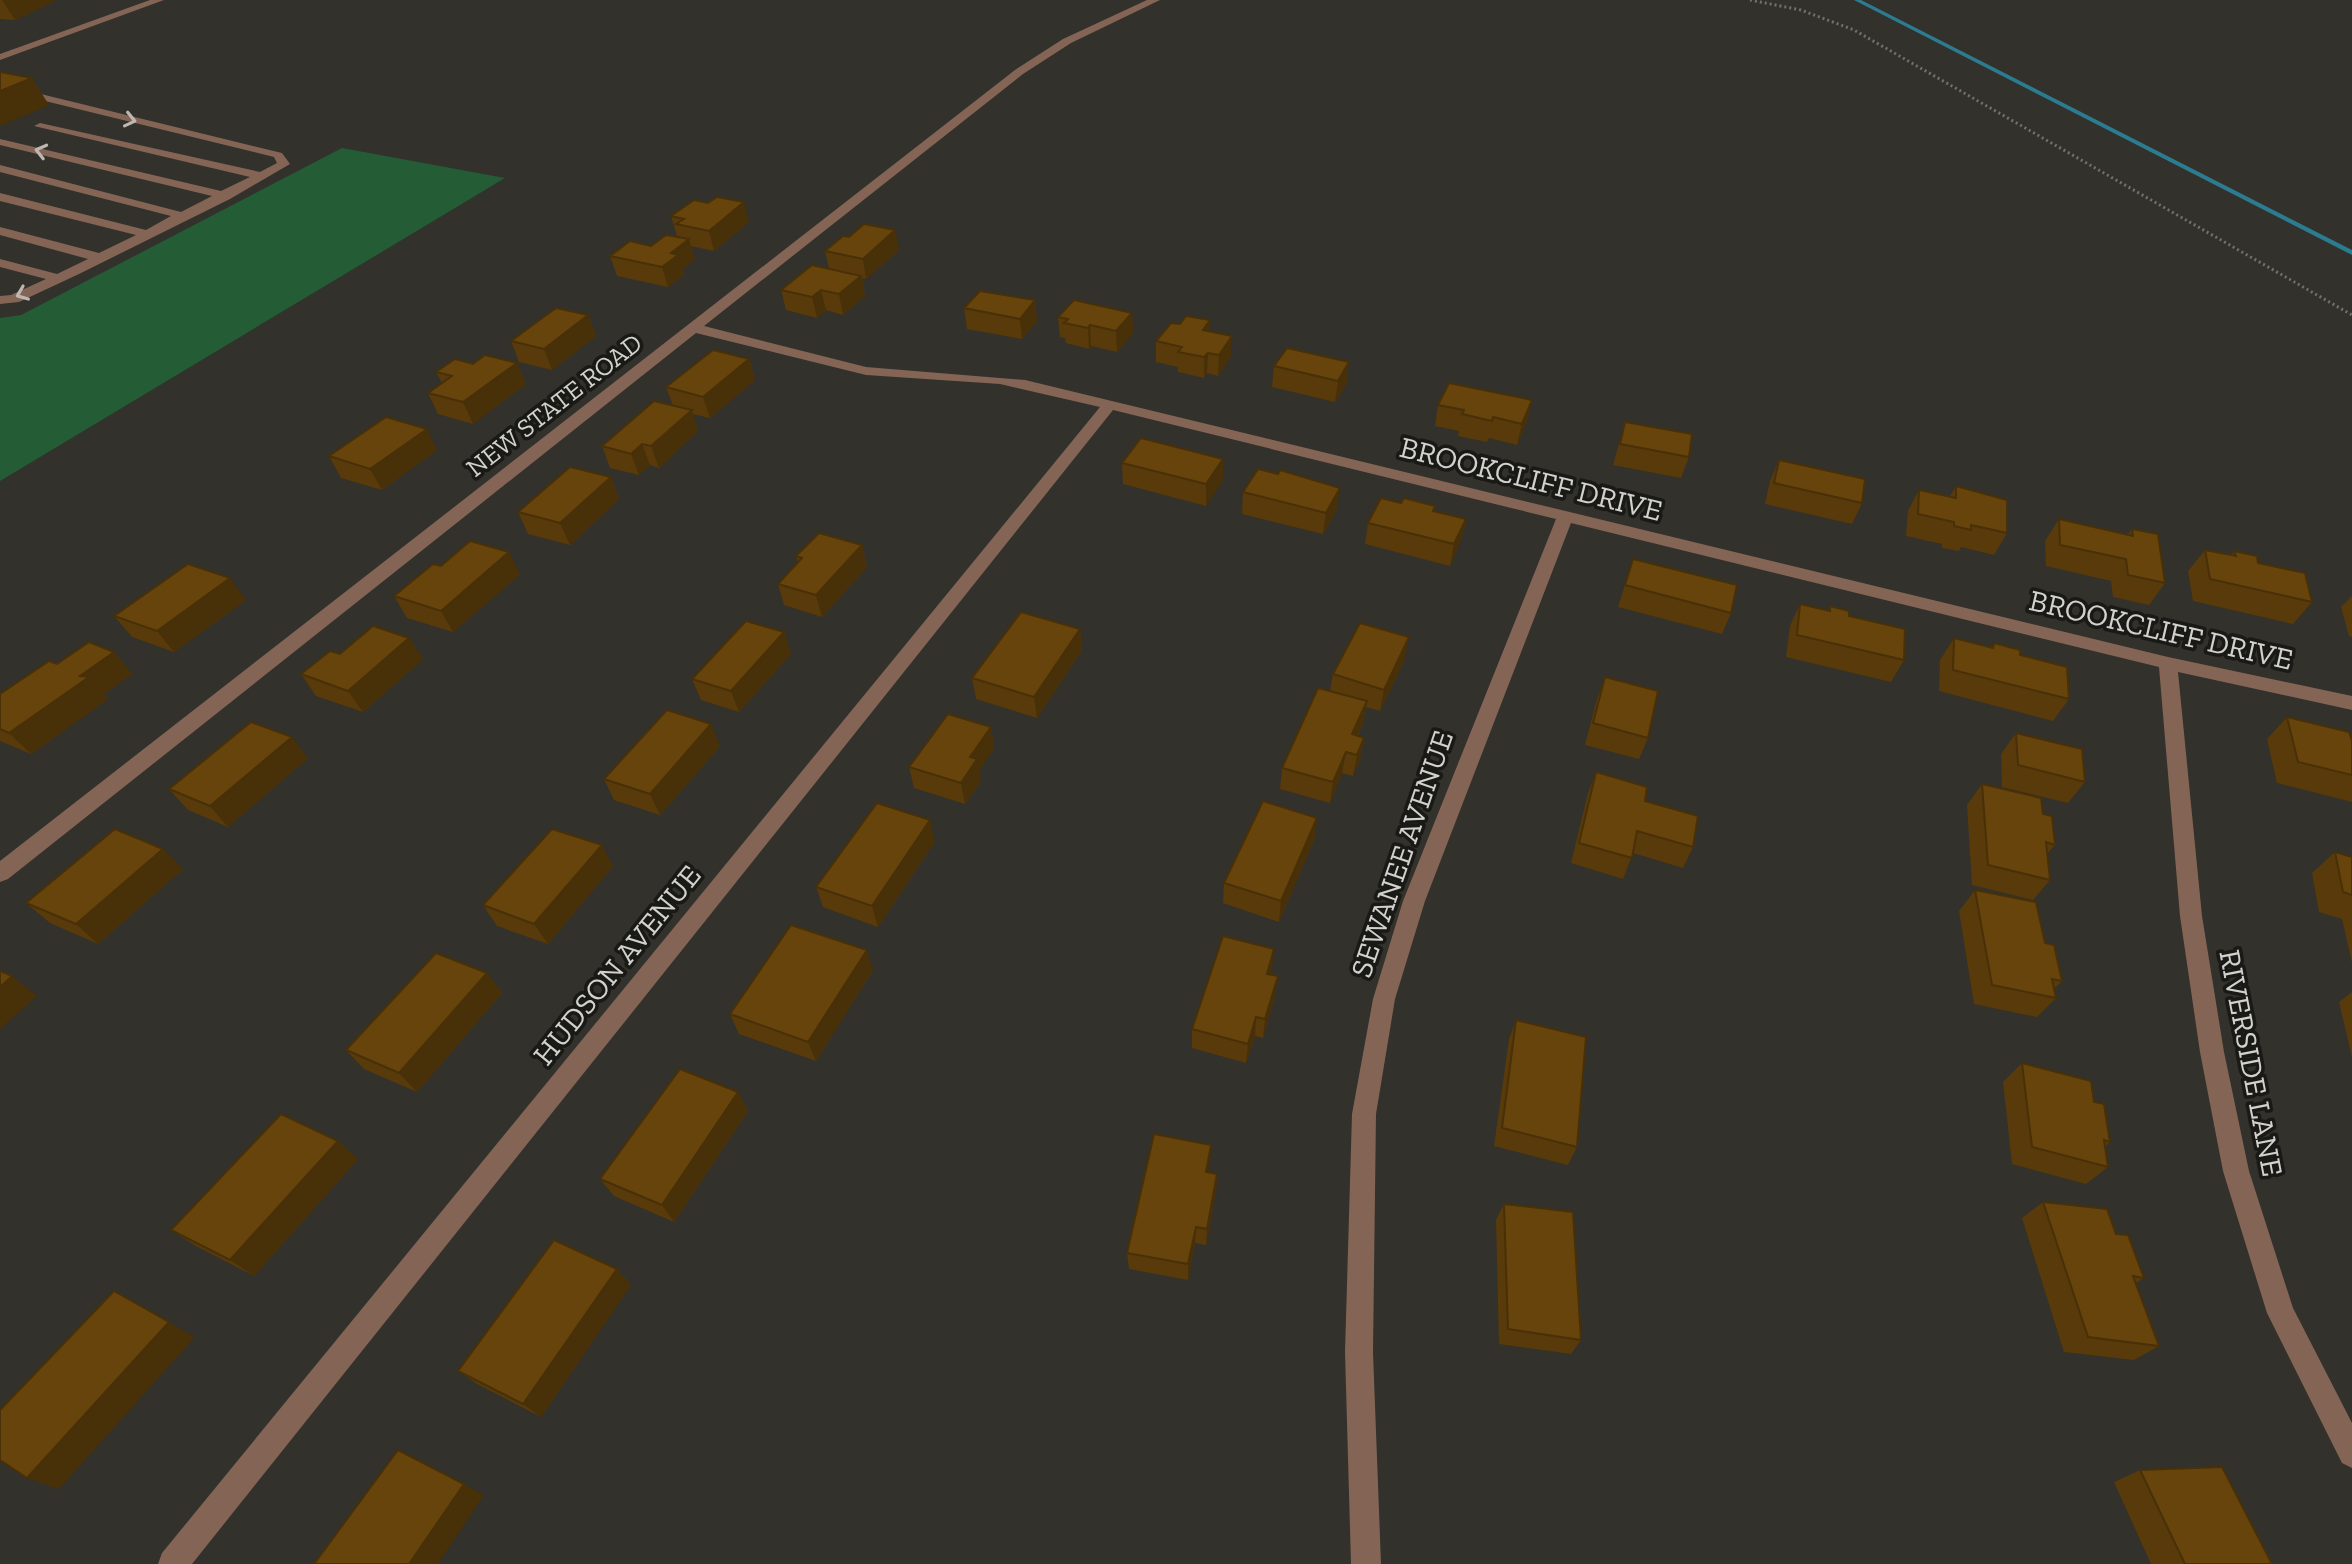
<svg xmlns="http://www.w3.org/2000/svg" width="2352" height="1564" viewBox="0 0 2352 1564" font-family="'Zilla Slab',serif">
  <rect width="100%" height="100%" fill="#32312b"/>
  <polygon fill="#245c36" points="342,148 505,178 0,481 0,318 21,315"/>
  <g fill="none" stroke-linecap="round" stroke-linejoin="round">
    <polygon fill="#2c7c91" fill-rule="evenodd" points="1854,0 1861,0 2352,250 2352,255"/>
    <polyline stroke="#72716c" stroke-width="3" stroke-dasharray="2 3" stroke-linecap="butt" points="1750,0 1801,10 1854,30 2352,315"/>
    <g fill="#846555" fill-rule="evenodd">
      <polygon points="150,0 164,0 0,60 0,54"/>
      <polygon points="1147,0 1160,0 1071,43 1023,74 704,326 866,367 1025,380 2168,657 2352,696 2352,710 2178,672 2202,916 2224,1052 2249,1171 2293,1308 2352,1423 2352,1468 2342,1463 2267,1313 2223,1171 2200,1052 2180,916 2159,667 1571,523 1425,901 1395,999 1376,1114 1373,1352 1381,1564 1351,1564 1345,1352 1352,1114 1373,999 1403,901 1556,519 1113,410 192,1564 158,1564 162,1553 1100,407 1000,384 866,375 696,333 8,879 0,882 0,861 1015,70 1063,39"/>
      <polygon points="0,84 282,153 290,164 230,199 79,274 19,302 0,304 0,296 11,295 46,279 0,267 0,259 57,274 88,259 0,235 0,227 99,253 136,235 0,201 0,193 146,230 171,216 0,172 0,165 181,212 212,196 0,145 0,139 221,191 250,177 34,126 40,123 260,172 277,163 274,157 0,90"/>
    </g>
  </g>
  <g fill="#593a0a">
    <polygon points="0,0 56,0 15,20 0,19"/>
    <polygon points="671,216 749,222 714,251 691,246 695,259 682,269 684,275 668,287 617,276 610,256 680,238 680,236 677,236"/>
    <polygon points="895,230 899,250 866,279 862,278 865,296 843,315 826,310 817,318 786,310 781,290 829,268 825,251 849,237"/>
    <polygon points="1035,300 1037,321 1022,339 967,329 964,308"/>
    <polygon points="1132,313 1133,333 1117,352 1091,346 1089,349 1066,343 1065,338 1060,337 1058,317"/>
    <polygon points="588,315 596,336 552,370 519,362 511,341"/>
    <polygon points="1210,320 1209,331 1231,356 1218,376 1207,373 1204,378 1178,372 1178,367 1156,362 1156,341 1180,324"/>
    <polygon points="749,359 755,380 710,418 693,414 698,431 659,468 650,465 639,475 610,468 602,446 673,406 666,387"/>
    <polygon points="517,363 526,384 473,424 438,414 428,393 442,383 436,372 473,364"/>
    <polygon points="1274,366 1347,383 1335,402 1272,387"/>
    <polygon points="1532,400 1527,421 1517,445 1489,438 1487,442 1458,436 1459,431 1435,426 1438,405"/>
    <polygon points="1625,422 1689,457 1681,478 1613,465"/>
    <polygon points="437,450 382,490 341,478 329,456"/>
    <polygon points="1223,459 1223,480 1206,506 1123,484 1122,463"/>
    <polygon points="1779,460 1862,503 1852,524 1765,504 1770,481"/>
    <polygon points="611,477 619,499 570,545 528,534 518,512"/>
    <polygon points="1956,486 2007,533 1994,555 1961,547 1959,551 1942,548 1942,544 1906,536 1908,511 1919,490 1950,496"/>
    <polygon points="1243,492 1337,509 1323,534 1242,514"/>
    <polygon points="1435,506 1434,511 1466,519 1461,540 1450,566 1365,544 1368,523"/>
    <polygon points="2059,519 2128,534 2132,529 2165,583 2149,605 2113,597 2111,581 2046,566 2045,541"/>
    <polygon points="862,545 867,567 822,617 784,605 778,584 798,562 796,556"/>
    <polygon points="2205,550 2231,555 2234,551 2258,563 2312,602 2293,624 2193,601 2188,571"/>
    <polygon points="1633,559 1731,613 1722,634 1618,607"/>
    <polygon points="441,566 520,574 453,632 407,618 394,596"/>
    <polygon points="2352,596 2352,637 2349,636 2341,607"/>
    <polygon points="246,600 174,652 132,637 114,616"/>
    <polygon points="1800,604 1828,610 1830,606 1904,660 1891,682 1786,657 1790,626"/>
    <polygon points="1080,629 1082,650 1037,718 976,699 972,678"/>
    <polygon points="784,632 791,654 739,712 701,700 692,679"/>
    <polygon points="409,638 423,659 363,712 316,696 301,674 340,654"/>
    <polygon points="1954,638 1991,647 1994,643 2020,655 2069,699 2053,721 1939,691 1940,660"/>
    <polygon points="114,652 132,674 104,694 108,699 31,754 0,741 0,694 57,664"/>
    <polygon points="1405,659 1380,711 1366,707 1363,722 1358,736 1364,738 1360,759 1353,776 1342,773 1330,803 1280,789 1282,768 1330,691 1333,674"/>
    <polygon points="1605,677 1648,738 1639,759 1585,745 1597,699"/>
    <polygon points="2287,717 2352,741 2352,802 2277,783 2267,739"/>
    <polygon points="991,727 994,748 979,771 981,781 965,804 914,788 909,767"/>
    <polygon points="2016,733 2085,782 2068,803 2002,787 2001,754"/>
    <polygon points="720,746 660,815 614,800 604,779"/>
    <polygon points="308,758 228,827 188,810 169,789"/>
    <polygon points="1596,772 1645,801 1693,847 1683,868 1633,853 1623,879 1571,863 1588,793"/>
    <polygon points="1982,784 2043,814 2055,845 2047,854 2050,880 2033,900 1972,885 1967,805"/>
    <polygon points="1315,838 1279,922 1223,903 1224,883"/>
    <polygon points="935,841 878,927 823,907 816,887"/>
    <polygon points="2335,852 2352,857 2352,963 2342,919 2319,912 2312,873"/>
    <polygon points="613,866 548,944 497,926 483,905"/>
    <polygon points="183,869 98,944 50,923 26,903"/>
    <polygon points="1975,890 2045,943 2062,981 2054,989 2056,998 2037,1017 1974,1004 1959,911"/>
    <polygon points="1274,949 1270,974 1278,976 1275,996 1263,1038 1255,1036 1246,1063 1192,1048 1192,1029"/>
    <polygon points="873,970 816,1061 739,1034 730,1014"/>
    <polygon points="487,973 502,993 417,1092 364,1069 346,1050"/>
    <polygon points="2352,992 2352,1057 2339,1002"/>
    <polygon points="1516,1020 1577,1147 1568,1165 1494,1146 1509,1039"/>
    <polygon points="2022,1063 2094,1102 2110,1142 2105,1147 2108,1167 2086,1184 2012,1164 2003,1082"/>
    <polygon points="738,1092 748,1111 674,1222 614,1196 600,1179"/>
    <polygon points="1211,1145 1208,1172 1217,1174 1216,1191 1206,1245 1195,1243 1188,1280 1129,1269 1127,1253"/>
    <polygon points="358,1159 254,1276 196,1246 171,1230"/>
    <polygon points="2043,1202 2116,1234 2144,1278 2136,1283 2159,1346 2134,1360 2064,1352 2022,1218"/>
    <polygon points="1504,1204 1581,1340 1571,1354 1499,1344 1496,1220"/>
    <polygon points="617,1269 631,1285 541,1417 477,1384 458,1371"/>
    <polygon points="2140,1470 2272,1564 2151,1564 2114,1482"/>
  </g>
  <g fill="#483008">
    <polygon points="2,0 56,0 15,20"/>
    <polygon points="32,78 49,105 0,126 0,91"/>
    <polygon points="744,202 749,222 714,251 709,231"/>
    <polygon points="895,230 899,250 866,279 863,259"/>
    <polygon points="689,239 695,259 682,269 684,275 668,287 662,267 671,253"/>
    <polygon points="861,276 865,296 843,315 839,294"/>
    <polygon points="821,290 826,310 817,318 812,297"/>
    <polygon points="1035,300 1037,321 1022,339 1020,319"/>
    <polygon points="1132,313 1133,333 1117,352 1116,331"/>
    <polygon points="588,315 596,336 552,370 544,349"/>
    <polygon points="1210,320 1209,341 1203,330"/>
    <polygon points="1090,325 1091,346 1089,349 1088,328"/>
    <polygon points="1232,336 1231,356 1218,376 1219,355"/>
    <polygon points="1208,353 1207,373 1204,378 1204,357"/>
    <polygon points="749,359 755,380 710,418 703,397"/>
    <polygon points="1349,362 1347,383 1335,402 1338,381"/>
    <polygon points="517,363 526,384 473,424 463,402"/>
    <polygon points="1532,400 1527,421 1517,445 1522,424"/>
    <polygon points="692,410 698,431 659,468 651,446"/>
    <polygon points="427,429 437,450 382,490 370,469"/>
    <polygon points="642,444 650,465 639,475 631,454"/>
    <polygon points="1223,459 1223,480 1206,506 1206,484"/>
    <polygon points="611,477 619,499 570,545 560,523"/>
    <polygon points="1340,488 1337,509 1323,534 1326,513"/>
    <polygon points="1466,519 1461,540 1450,566 1454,544"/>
    <polygon points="862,545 867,567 822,617 816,595"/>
    <polygon points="509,552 520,574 453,632 441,611"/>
    <polygon points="230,578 246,600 174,652 157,631"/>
    <polygon points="1080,629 1082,650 1037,718 1034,697"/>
    <polygon points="784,632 791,654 739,712 731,691"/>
    <polygon points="1409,637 1405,659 1380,711 1384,690"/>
    <polygon points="409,638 423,659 363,712 348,691"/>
    <polygon points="114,652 132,674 104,694 108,699 31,754 9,733 80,676"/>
    <polygon points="1367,701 1363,722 1349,755 1352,734"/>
    <polygon points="711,724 720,746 660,815 650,794"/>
    <polygon points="991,727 994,748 979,771 981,781 965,804 961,783 970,757"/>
    <polygon points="292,737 308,758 228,827 210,806"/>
    <polygon points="1364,738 1360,759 1353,776 1357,755"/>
    <polygon points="1346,752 1342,773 1330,803 1333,782"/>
    <polygon points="1317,818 1315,838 1279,922 1281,901"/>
    <polygon points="930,820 935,841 878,927 872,906"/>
    <polygon points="602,845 613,866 548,944 534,924"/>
    <polygon points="163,849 183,869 98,944 76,924"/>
    <polygon points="1274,949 1272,969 1265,993 1267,974"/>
    <polygon points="867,950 873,970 816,1061 808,1042"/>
    <polygon points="487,973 502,993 417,1092 399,1073"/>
    <polygon points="12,976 37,996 0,1029 0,987"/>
    <polygon points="1278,976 1275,996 1263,1038 1265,1019"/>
    <polygon points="1256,1017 1255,1036 1246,1063 1248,1044"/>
    <polygon points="738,1092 748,1111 674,1222 662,1205"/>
    <polygon points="338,1141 358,1159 254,1276 230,1260"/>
    <polygon points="1211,1145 1210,1162 1205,1189 1206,1172"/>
    <polygon points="1217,1174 1216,1191 1206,1245 1207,1229"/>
    <polygon points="1196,1227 1195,1243 1188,1280 1188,1264"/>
    <polygon points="617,1269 631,1285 541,1417 523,1404"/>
    <polygon points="169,1322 195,1337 59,1489 27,1478"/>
    <polygon points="464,1484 484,1495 438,1564 409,1564"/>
  </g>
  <g fill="#67440c" stroke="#483008" stroke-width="2">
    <polygon points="0,72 32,78 0,91"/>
    <polygon points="717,197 744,202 709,231 676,224 684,219 671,216 694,200 708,203"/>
    <polygon points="864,224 895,230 863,259 825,251 843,236 849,237"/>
    <polygon points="666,235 689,239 671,253 678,255 662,267 610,256 630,241 651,246"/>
    <polygon points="812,265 861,276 839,294 821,290 812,297 781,290"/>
    <polygon points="980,291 1035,300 1020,319 964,308"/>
    <polygon points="1074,300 1132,313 1116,331 1090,325 1088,328 1064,323 1068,319 1058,317"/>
    <polygon points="556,308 588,315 544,349 511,341"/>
    <polygon points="1186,316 1210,320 1203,330 1232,336 1219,355 1208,353 1204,357 1178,352 1182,347 1156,341 1171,323 1180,324"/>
    <polygon points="1287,348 1349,362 1338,381 1274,366"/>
    <polygon points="713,350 749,359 703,397 666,387"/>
    <polygon points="485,355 517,363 463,402 428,393 452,376 436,372 455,359 473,364"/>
    <polygon points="1449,383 1532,400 1522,424 1493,417 1492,421 1462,414 1464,410 1438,405"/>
    <polygon points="654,401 692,410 651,446 642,444 631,454 602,446"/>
    <polygon points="386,417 427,429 370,469 329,456"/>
    <polygon points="1625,422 1692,434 1689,457 1620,444"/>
    <polygon points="1141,438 1223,459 1206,484 1122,463"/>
    <polygon points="1779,460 1865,479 1862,503 1774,483"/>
    <polygon points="570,467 611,477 560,523 518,512"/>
    <polygon points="1258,469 1278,474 1280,470 1340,488 1326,513 1243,492"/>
    <polygon points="1956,486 2007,500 2007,533 1971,525 1971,530 1954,526 1954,522 1918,514 1919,490 1956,498"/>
    <polygon points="1381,498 1401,503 1404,498 1435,506 1433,511 1466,519 1454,544 1368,523"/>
    <polygon points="2059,519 2133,536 2132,529 2158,534 2165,583 2128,575 2126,559 2060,545"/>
    <polygon points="819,533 862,545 816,595 778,584 802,558 796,556"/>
    <polygon points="470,541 509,552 441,611 394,596 433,564 441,566"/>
    <polygon points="2205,550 2236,556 2234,551 2257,556 2258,563 2305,573 2312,602 2210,579"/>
    <polygon points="1633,559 1737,585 1731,613 1625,585"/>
    <polygon points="188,564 230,578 157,631 114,616"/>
    <polygon points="1800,604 1830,611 1830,606 1849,611 1849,616 1905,629 1904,660 1797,635"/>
    <polygon points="1021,612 1080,629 1034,697 972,678"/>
    <polygon points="746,621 784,632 731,691 692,679"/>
    <polygon points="1360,623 1409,637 1384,690 1333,674"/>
    <polygon points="373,626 409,638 348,691 301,674 330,651 340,654"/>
    <polygon points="1954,638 1993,648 1994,643 2020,650 2020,655 2067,667 2069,699 1953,670"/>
    <polygon points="89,642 114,652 80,676 89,677 9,733 0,729 0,694 49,661 57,664"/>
    <polygon points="1605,677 1658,691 1648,738 1593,723"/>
    <polygon points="1318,688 1367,701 1352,734 1364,738 1357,755 1346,752 1333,782 1282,768"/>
    <polygon points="667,710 711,724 650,794 604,779"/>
    <polygon points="948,714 991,727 970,757 977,759 961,783 909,767"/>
    <polygon points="2287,717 2349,732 2352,741 2352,775 2298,762"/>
    <polygon points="251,722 292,737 210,806 169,789"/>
    <polygon points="2016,733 2082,749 2085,782 2018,765"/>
    <polygon points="1596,772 1647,787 1645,801 1698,816 1693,847 1637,831 1632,858 1579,843"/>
    <polygon points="1982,784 2041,798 2043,814 2052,816 2055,845 2046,842 2050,880 1988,865"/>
    <polygon points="1263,801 1317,818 1281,901 1224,883"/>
    <polygon points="877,803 930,820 872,906 816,887"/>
    <polygon points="115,829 163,849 76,924 26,903"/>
    <polygon points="552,829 602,845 534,924 483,905"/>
    <polygon points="2335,852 2352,857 2352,895 2343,892"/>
    <polygon points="1975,890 2036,902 2045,943 2054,945 2062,981 2052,979 2056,998 1992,985"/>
    <polygon points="791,925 867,950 808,1042 730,1014"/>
    <polygon points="1223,936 1274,949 1267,974 1278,976 1265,1019 1256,1017 1248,1044 1192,1029"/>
    <polygon points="436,953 487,973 399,1073 346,1050"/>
    <polygon points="0,971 12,976 0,987"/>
    <polygon points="1516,1020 1586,1037 1577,1147 1502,1128"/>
    <polygon points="2022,1063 2091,1081 2094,1102 2104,1104 2110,1142 2104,1140 2108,1167 2032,1147"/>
    <polygon points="680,1069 738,1092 662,1205 600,1179"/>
    <polygon points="281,1114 338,1141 230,1260 171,1230"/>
    <polygon points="1154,1134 1211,1145 1206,1172 1217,1174 1207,1229 1196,1227 1188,1264 1127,1253"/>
    <polygon points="2043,1202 2107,1209 2116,1234 2128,1235 2144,1278 2133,1276 2159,1346 2088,1337"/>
    <polygon points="1504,1204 1573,1212 1581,1340 1508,1329"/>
    <polygon points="554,1240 617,1269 523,1404 458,1371"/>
    <polygon points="114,1291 169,1322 27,1478 0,1460 0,1410"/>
    <polygon points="398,1450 464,1484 409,1564 314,1564"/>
    <polygon points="2222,1467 2272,1564 2185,1564 2140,1470"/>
  </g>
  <defs><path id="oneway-chevron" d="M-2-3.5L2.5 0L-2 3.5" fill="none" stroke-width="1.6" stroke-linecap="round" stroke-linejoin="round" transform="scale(2)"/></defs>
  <g stroke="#beb6b0">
    <use href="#oneway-chevron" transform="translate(130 120) rotate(13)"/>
    <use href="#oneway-chevron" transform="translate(41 151) rotate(-166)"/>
    <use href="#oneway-chevron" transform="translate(22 294) rotate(158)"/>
  </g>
  <g text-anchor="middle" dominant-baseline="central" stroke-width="7" stroke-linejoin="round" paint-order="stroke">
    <g font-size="26" fill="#d2d1ce" stroke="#191916">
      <text transform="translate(554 405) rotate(-38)">NEW STATE ROAD</text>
    </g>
    <g font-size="30" fill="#d2d1ce" stroke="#191916">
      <text transform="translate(1531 479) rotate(14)">BROOKCLIFF DRIVE</text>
      <text transform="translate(2161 630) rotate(13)">BROOKCLIFF DRIVE</text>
      <text transform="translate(1402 854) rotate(-71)">SEWANEE AVENUE</text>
      <text transform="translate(617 965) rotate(-51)">HUDSON AVENUE</text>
      <text transform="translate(2251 1063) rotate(79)">RIVERSIDE LANE</text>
    </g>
  </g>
</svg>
